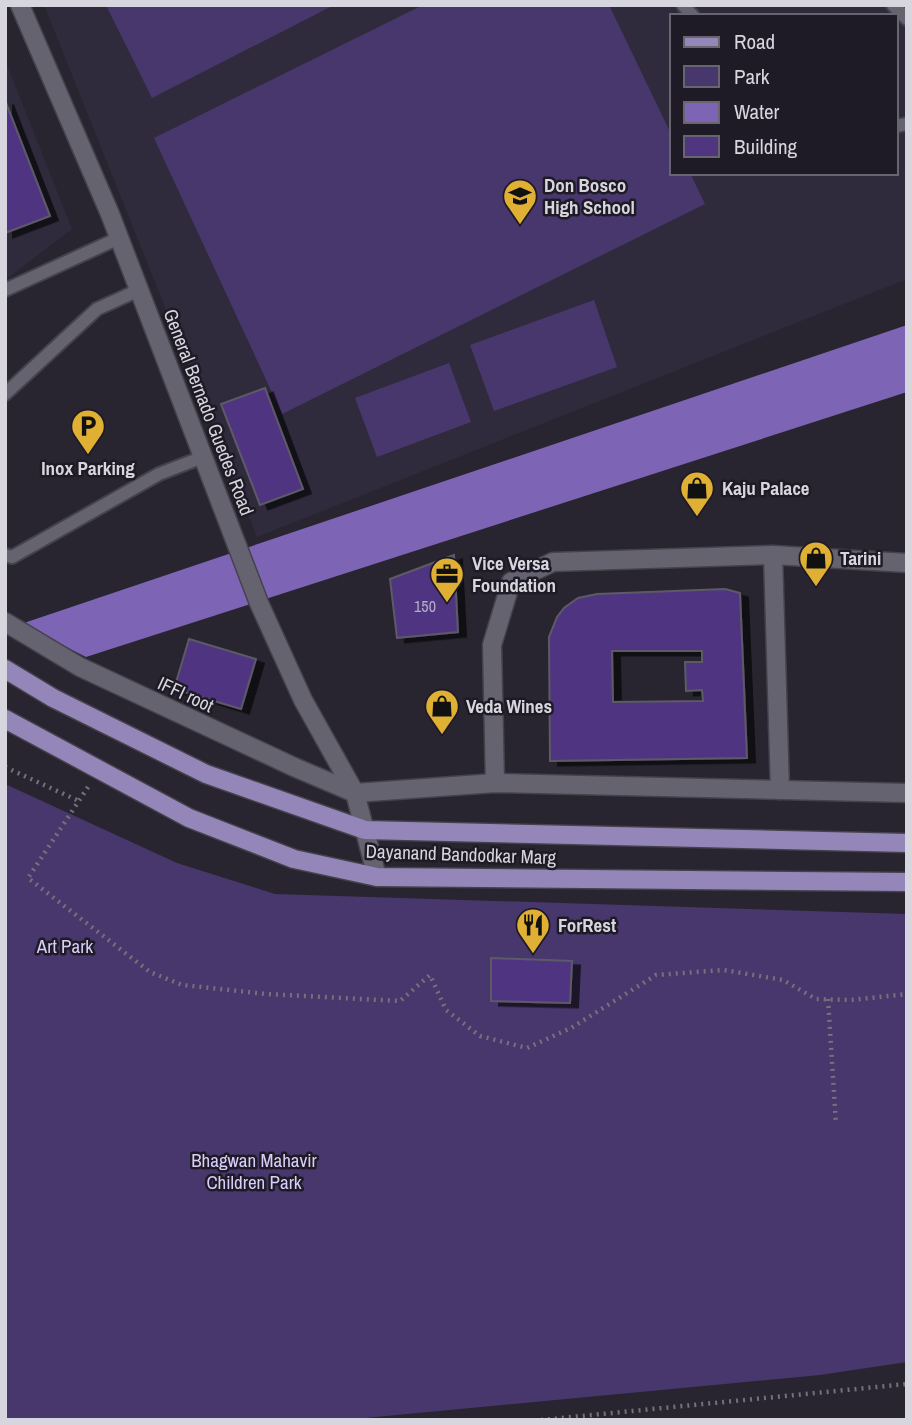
<svg xmlns="http://www.w3.org/2000/svg" width="912" height="1425" viewBox="0 0 912 1425" font-family="'Archivo Narrow',sans-serif">
  <defs>
    <filter id="shadow"><feDropShadow dx="8" dy="4.5" stdDeviation="0" flood-color="#0009"/></filter>
  </defs>
  <rect width="100%" height="100%" fill="#282530"/>
  <g fill="#302b3c" fill-rule="evenodd">
    <path d="M44,5H907V279L257,537ZM672,16H896V173H672Z"/>
    <polygon points="5,60 72,229 5,280"/>
  </g>
  <g fill="#48376c">
    <polygon points="106,5 334,5 152,98"/>
    <polygon points="423,5 609,5 672,136 672,173 690,173 705,204 282,414 154,138"/>
    <polygon points="594,300 617,367 494,411 470,345"/>
    <polygon points="449,363 471,422 377,457 355,398"/>
    <polygon points="5,784 177,863 275,894 907,914 907,1362 820,1375 344,1420 5,1420"/>
  </g>
  <polygon fill="#7e64b5" points="907,325 907,392 86,657 21,624"/>
  <g fill="#503581" stroke="#5d5a67" stroke-width="2" fill-rule="evenodd" filter="url(#shadow)">
    <polygon points="5,100 50,216 5,233"/>
    <polygon points="265,388 303,489 260,505 221,404"/>
    <polygon points="454,555 458,632 397,638 390,579"/>
    <path d="M725,589L740,593L747,758L550,761L549,637L557,617L564,608L578,598L597,594ZM612,651H702V662H685L686,691L702,690L703,701L613,702Z"/>
    <polygon points="189,639 256,659 241,709 174,689"/>
    <polygon points="491,958 572,961 570,1003 491,1001"/>
  </g>
  <g fill="none" stroke-linecap="round" stroke-linejoin="round">
    <g stroke="#44424b" stroke-width="16">
      <g id="service">
        <polyline points="683,5 693,16"/>
        <polyline points="893,5 907,19"/>
        <polyline points="896,126 907,124"/>
        <polyline points="5,290 119,238"/>
        <polyline points="5,394 97,309 139,290"/>
        <polyline points="5,555 12,557 159,474 203,457"/>
      </g>
    </g>
    <g stroke="#44424b" stroke-width="21">
      <g id="minor">
        <polyline points="773,555 780,790"/>
        <polyline points="5,622 80,667 294,767 355,793 495,783 907,793"/>
        <polyline points="495,783 492,645 511,582 553,562 773,555 907,563"/>
      </g>
    </g>
    <g stroke="#44424b" stroke-width="21">
      <polyline id="tertiary" points="20,5 110,214 259,603 303,700 355,793 377,877"/>
    </g>
    <g stroke="#44424b" stroke-width="21">
      <g id="primary">
        <polyline points="5,669 53,698 206,774 365,830 907,843"/>
        <polyline points="5,719 189,818 294,859 377,877 907,882"/>
      </g>
    </g>
    <g stroke="#74717b" stroke-width="4.5" stroke-dasharray="2 5" stroke-linecap="butt">
      <polyline points="5,767 79,801"/>
      <polyline points="88,787 28,878 150,972 182,985 266,994 400,1001 430,975 446,1010 480,1036 527,1048 571,1028 656,975 724,970 783,980 816,999 851,1000 907,994"/>
      <polyline points="828,999 836,1124"/>
      <polyline points="541,1420 907,1384"/>
    </g>
    <use href="#service" stroke="#666371" stroke-width="12"/>
    <use href="#minor" stroke="#666371" stroke-width="18"/>
    <use href="#tertiary" stroke="#666371" stroke-width="18"/>
    <use href="#primary" stroke="#9486b8" stroke-width="18"/>
  </g>
  <defs>
    <g id="school-pin" transform="scale(1.75)"><path d="M0 17L-7.5 6A9.5 9.5 0 1 1 7.5 6Z" fill="#dfb034" stroke="#1e1b26"/><path d="M0-5L7-2L0 1L-7-2ZM-4 1L0 2.5L4 1V4Q0 6-4 4Z" fill="#111"/></g>
    <g id="parking-pin" transform="scale(1.75)"><path d="M0 17L-7.5 6A9.5 9.5 0 1 1 7.5 6Z" fill="#dfb034" stroke="#1e1b26"/><path d="M-3.5-5.5H1a3.5 3.5 0 0 1 0 7H-1V5.5H-3.5ZM-1-3.4V-.6H.8a1.4 1.4 0 0 0 0-2.8Z" fill="#111"/></g>
    <g id="shop-pin" transform="scale(1.75)"><path d="M0 17L-7.5 6A9.5 9.5 0 1 1 7.5 6Z" fill="#dfb034" stroke="#1e1b26"/><path d="M-5-2.5h2.3a2.7 3.5 0 0 1 5.4 0H5L5.5 6h-11ZM-1.5-2.5h3a1.5 2.3 0 0 0-3 0Z" fill="#111"/></g>
    <g id="office-pin" transform="scale(1.75)"><path d="M0 17L-7.5 6A9.5 9.5 0 1 1 7.5 6Z" fill="#dfb034" stroke="#1e1b26"/><path d="M-6-3h4V-5.5h4V-3h4V5H-6ZM-1-4.5V-3h2v-1.5ZM-6 0V1H6V0Z" fill="#111"/></g>
    <g id="restaurant-pin" transform="scale(1.75)"><path d="M0 17L-7.5 6A9.5 9.5 0 1 1 7.5 6Z" fill="#dfb034" stroke="#1e1b26"/><path d="M-5-6h1v4h1v-4h1v4h1v-4h1v5L-1.5 .5V6h-2V.5L-5-1ZM5-6V6H3V1.5H1.5Q1.5-4 5-6Z" fill="#111"/></g>
  </defs>
  <g fill-rule="evenodd">
    <use href="#school-pin" x="520" y="196"/>
    <use href="#parking-pin" x="88" y="426"/>
    <use href="#shop-pin" x="697" y="488"/>
    <use href="#shop-pin" x="816" y="558"/>
    <use href="#office-pin" x="447" y="574"/>
    <use href="#shop-pin" x="442" y="706"/>
    <use href="#restaurant-pin" x="533" y="925"/>
  </g>
  <g text-anchor="middle" dominant-baseline="central" stroke-width="5" stroke-linejoin="round" paint-order="stroke">
    <g font-size="16" fill="#b5adc6">
      <text x="425" y="606">150</text>
    </g>
    <g font-size="19" font-weight="bold" fill="#d7d5dd" stroke="#1e1b26" text-anchor="start">
      <text x="544" y="185">Don Bosco<tspan x="544" dy="22">High School</tspan></text>
      <text x="88" y="468" text-anchor="middle">Inox Parking</text>
      <text x="722" y="488">Kaju Palace</text>
      <text x="840" y="558">Tarini</text>
      <text x="472" y="563">Vice Versa<tspan x="472" dy="22">Foundation</tspan></text>
      <text x="466" y="706">Veda Wines</text>
      <text x="558" y="925">ForRest</text>
    </g>
    <g font-size="19" fill="#d7d5dd" stroke="#1e1b26">
      <text transform="translate(209 412) rotate(69)">General Bernado Guedes Road</text>
      <text transform="translate(186 694) rotate(25)">IFFI root</text>
      <text transform="translate(461 854) rotate(2)">Dayanand Bandodkar Marg</text>
    </g>
    <g font-size="19" fill="#d9cdf9" stroke="#1e1b26">
      <text x="65" y="946">Art Park</text>
      <text x="254" y="1160">Bhagwan Mahavir<tspan x="254" dy="22">Children Park</tspan></text>
    </g>
  </g>
  <rect width="912" height="1425" fill="none" stroke="#d7d5dd" stroke-width="14"/>
  <rect x="670" y="14" width="228" height="161" fill="#1e1b26" stroke="#68656f" stroke-width="2"/>
  <rect x="684" y="37" width="35" height="10" fill="#9486b8" stroke="#68656f" stroke-width="2"/>
  <text x="734" y="49" font-size="21" fill="#d7d5dd">Road</text>
  <rect x="684" y="66" width="35" height="21" fill="#48376c" stroke="#68656f" stroke-width="2"/>
  <text x="734" y="84" font-size="21" fill="#d7d5dd">Park</text>
  <rect x="684" y="102" width="35" height="21" fill="#7e64b5" stroke="#68656f" stroke-width="2"/>
  <text x="734" y="119" font-size="21" fill="#d7d5dd">Water</text>
  <rect x="684" y="136" width="35" height="21" fill="#503581" stroke="#68656f" stroke-width="2"/>
  <text x="734" y="154" font-size="21" fill="#d7d5dd">Building</text>
</svg>
